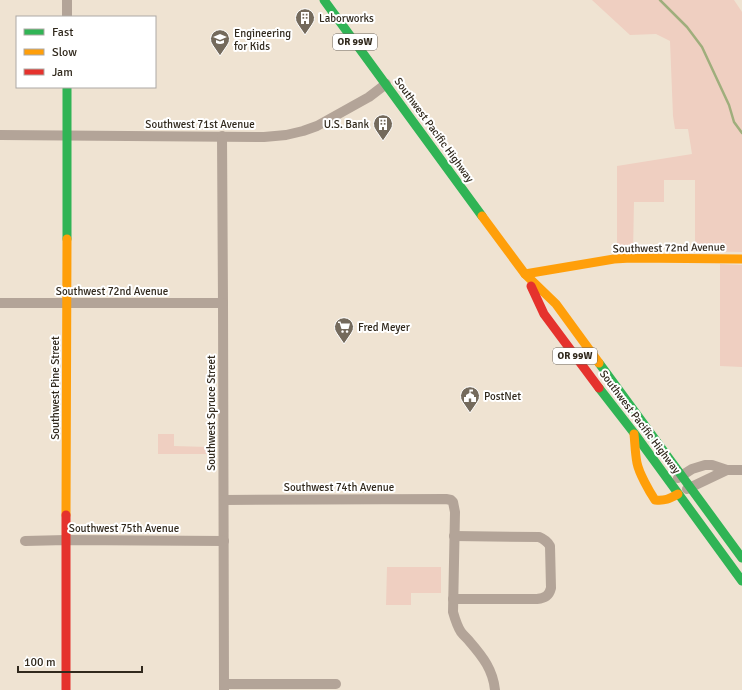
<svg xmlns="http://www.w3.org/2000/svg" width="742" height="690" viewBox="0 0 742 690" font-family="Signika,sans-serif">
  <rect width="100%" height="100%" fill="#efe3d2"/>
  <g fill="#efcfc1">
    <polygon points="592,0 734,0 742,12 742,252 695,251 695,180 664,180 664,202 634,202 633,252 623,251 622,248 617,248 617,166 692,154 688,129 675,129 673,116 670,41 656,34 630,35"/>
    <polygon points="720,264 742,265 742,367 720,366"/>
    <polygon points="158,434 174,434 174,446 207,447 207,454 158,454"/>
    <polygon points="387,567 441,567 441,593 411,593 411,605 386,605"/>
  </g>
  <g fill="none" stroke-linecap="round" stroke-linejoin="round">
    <polyline stroke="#9fae7c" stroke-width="2.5" points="660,0 687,27 702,47 729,105 734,122 742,133"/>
    <g stroke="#b3a498" stroke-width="10">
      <polyline points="67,17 67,0"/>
      <polyline points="0,135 264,137 286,135 303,131 317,126 369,97 386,84"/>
      <polyline points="222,136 223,303 224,690"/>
      <polyline points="0,303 223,303"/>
      <polyline points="678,478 692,469 705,465 712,465 727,470 742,470"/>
      <polyline points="687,489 727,470"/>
      <path d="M224,500L446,499L451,500L453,502L455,512L453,612C455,619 457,626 461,632C464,636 467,638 470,642C483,657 493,670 495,690"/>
      <polyline points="25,541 66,540 224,541"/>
      <path d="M453,599H537C545,598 549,596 551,588L550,546C547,541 544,539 539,537L454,536"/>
      <polyline points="224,684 336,684"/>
    </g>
    <g stroke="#30b455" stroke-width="9">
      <polyline points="324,0 482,216"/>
      <polyline points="67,239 67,87"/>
      <polyline points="599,363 742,558"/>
      <polyline points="599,388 634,433 742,581"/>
    </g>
    <g stroke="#ff9f0a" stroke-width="9">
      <polyline points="482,216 525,274 556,304 599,363"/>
      <polyline points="525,274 614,259 631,258 742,259"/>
      <path d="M634,434C635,443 635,453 637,463C639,473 649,491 655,500C665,501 669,499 678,494"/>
      <polyline points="66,515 67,239"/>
    </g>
    <g stroke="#e5322d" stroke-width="9">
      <polyline points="531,286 544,314 599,388"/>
      <polyline points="66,690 66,515"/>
    </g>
  </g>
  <defs>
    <g id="building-pin" transform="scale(1)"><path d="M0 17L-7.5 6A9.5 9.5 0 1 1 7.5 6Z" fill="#746a5c" stroke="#fff"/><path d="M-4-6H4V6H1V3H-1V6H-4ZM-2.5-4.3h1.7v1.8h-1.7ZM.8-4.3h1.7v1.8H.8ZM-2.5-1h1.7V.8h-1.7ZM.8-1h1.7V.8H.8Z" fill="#fff"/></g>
    <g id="school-pin" transform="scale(1)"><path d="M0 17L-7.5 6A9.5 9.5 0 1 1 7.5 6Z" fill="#746a5c" stroke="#fff"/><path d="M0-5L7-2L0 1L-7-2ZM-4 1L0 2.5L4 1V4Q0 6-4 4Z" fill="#fff"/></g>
    <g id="supermarket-pin" transform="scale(1)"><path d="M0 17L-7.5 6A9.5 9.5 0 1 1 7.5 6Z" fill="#746a5c" stroke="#fff"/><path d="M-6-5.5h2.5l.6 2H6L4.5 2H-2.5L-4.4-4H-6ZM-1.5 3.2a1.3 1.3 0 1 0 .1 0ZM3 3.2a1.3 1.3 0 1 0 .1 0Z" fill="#fff"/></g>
    <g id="civic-pin" transform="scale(1)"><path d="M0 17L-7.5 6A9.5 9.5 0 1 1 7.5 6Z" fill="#746a5c" stroke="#fff"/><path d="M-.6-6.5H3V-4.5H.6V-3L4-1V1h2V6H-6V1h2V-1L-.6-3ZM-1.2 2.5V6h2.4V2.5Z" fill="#fff"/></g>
  </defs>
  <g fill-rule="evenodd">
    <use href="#building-pin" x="305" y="18"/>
    <use href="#school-pin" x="220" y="39"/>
    <use href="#building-pin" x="383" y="124"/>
    <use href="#supermarket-pin" x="344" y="327"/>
    <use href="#civic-pin" x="470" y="396"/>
  </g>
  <g text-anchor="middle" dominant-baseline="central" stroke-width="4" stroke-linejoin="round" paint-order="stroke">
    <g fill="#fff" stroke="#6f6961" stroke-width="1">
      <rect x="333" y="34" width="44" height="16" rx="3"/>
      <rect x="553" y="348" width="44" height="16" rx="3"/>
    </g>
    <g font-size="10" font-weight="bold" fill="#31291d">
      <text x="355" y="42">OR 99W</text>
      <text x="575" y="356">OR 99W</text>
    </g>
    <g font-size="11" fill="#31291d" stroke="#fff" text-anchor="start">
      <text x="319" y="18">Laborworks</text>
      <text x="234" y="33">Engineering<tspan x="234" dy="13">for Kids</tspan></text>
      <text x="369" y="124" text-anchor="end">U.S. Bank</text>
      <text x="358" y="327">Fred Meyer</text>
      <text x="484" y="396">PostNet</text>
    </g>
    <g font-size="11" fill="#31291d" stroke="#fff">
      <text x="200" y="124">Southwest 71st Avenue</text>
      <text transform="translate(434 130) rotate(54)">Southwest Pacific Highway</text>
      <text transform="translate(669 248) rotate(-1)">Southwest 72nd Avenue</text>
      <text x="112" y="291">Southwest 72nd Avenue</text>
      <text transform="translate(55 388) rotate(-90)">Southwest Pine Street</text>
      <text transform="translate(211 413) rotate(-90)">Southwest Spruce Street</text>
      <text transform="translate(640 422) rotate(53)">Southwest Pacific Highway</text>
      <text x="339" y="487">Southwest 74th Avenue</text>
      <text x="124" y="528">Southwest 75th Avenue</text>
    </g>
  </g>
  <rect x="16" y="16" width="140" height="72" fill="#ffffff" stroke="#ada9a5"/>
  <rect x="24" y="29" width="20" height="6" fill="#30b455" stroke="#ada9a5"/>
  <text x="52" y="36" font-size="12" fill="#31291d">Fast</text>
  <rect x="24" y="49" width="20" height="6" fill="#ff9f0a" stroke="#ada9a5"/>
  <text x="52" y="56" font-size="12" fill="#31291d">Slow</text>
  <rect x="24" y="69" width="20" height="6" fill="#e5322d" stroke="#ada9a5"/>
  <text x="52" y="76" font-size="12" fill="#31291d">Jam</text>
  <path d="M18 666v6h124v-6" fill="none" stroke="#31291d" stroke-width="2"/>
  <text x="24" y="666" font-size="12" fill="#31291d" stroke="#ffffff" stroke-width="3" paint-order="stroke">100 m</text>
</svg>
